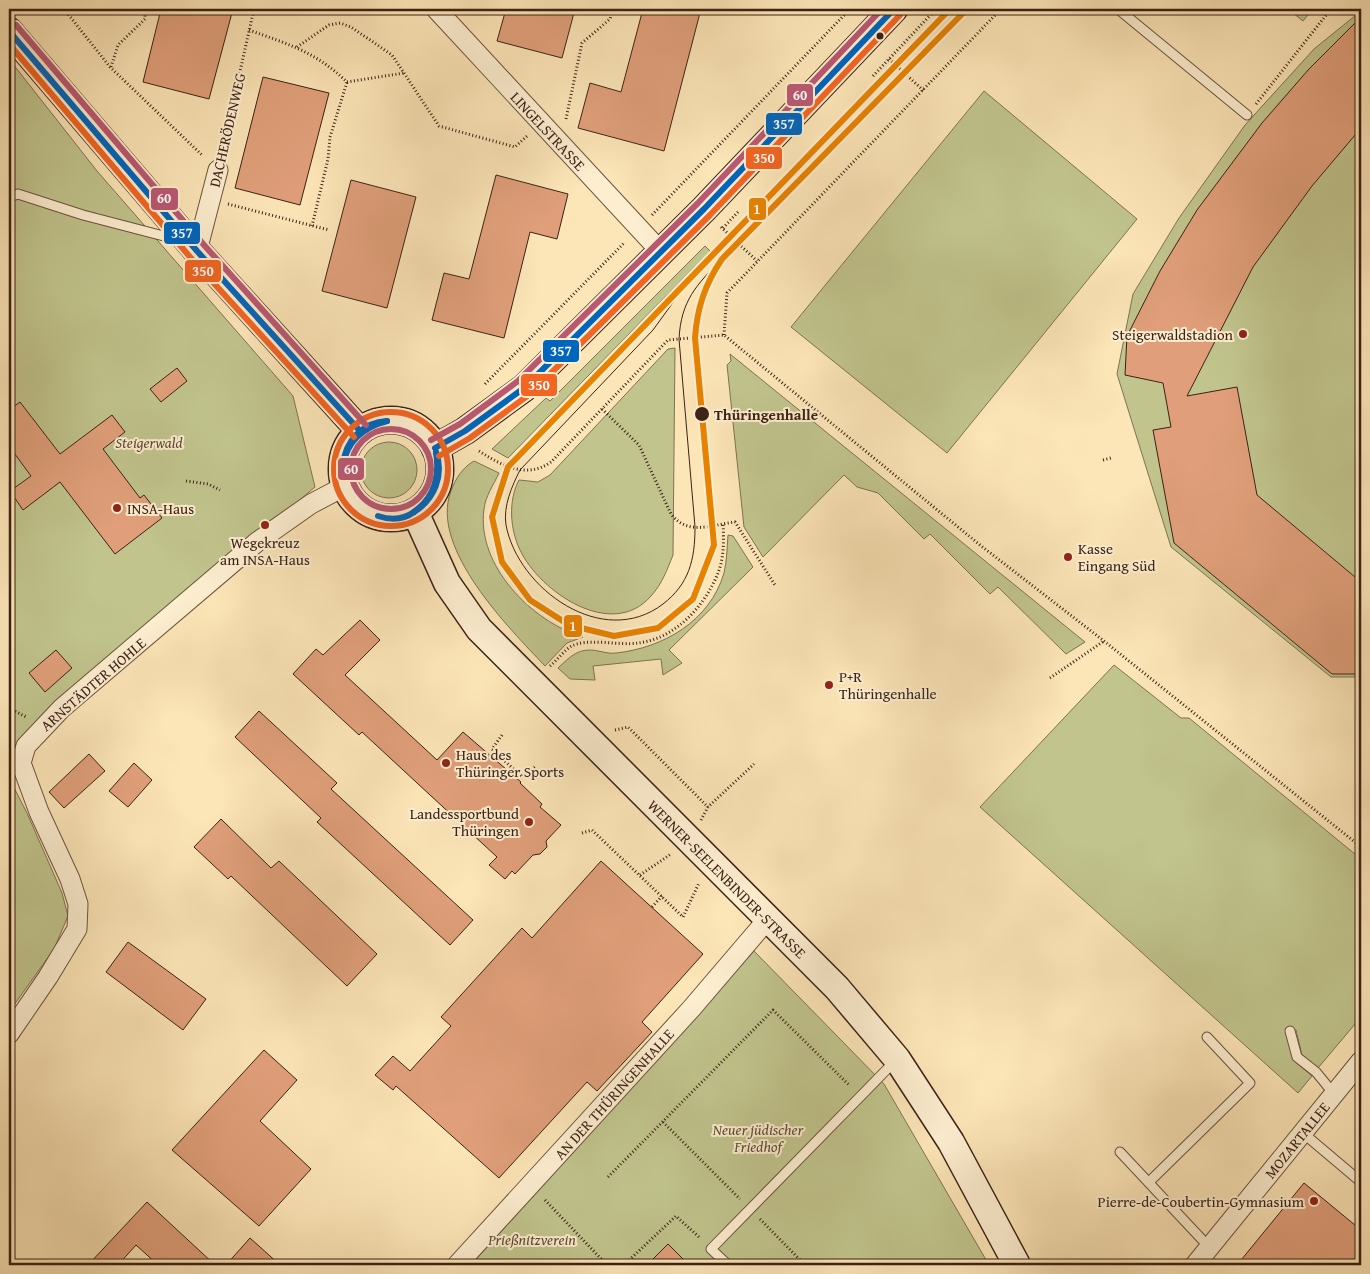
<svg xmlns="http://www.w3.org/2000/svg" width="1370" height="1274" viewBox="0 0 1370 1274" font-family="'Gentium Book Plus',serif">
  <rect width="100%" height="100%" fill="#fce5b7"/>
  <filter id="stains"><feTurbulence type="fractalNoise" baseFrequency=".004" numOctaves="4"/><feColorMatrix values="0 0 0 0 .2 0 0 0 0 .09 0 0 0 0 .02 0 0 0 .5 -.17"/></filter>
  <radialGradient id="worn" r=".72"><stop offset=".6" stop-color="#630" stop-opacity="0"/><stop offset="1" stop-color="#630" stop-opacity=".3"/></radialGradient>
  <g fill="#c1c48d" stroke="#7e7351">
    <polygon points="1288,9 1313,9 1303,21"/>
    <polygon points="1361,11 1361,677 1331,677 1171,547 1117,374 1133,294 1179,218 1245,125 1314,49"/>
    <polygon points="9,59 97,171 293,396 315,487 45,715 9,751"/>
    <polygon points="984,91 1137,219 947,453 791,327"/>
    <polygon points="705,246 710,251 508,458 492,449 546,398 550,401"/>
    <path d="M675,348L673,555C667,570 662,584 651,596C612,641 540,592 520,550C510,529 508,501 519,480L538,482L550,475L668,349Z"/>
    <polygon points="730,354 1085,642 1066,654 998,587 990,594 930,534 924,539 878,493 857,487 844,475 763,557 744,527 727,365 731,361"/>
    <circle cx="389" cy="470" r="28"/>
    <path d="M474,461L499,473C494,484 485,497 484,509C476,565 532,622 583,637L567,643L545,666C509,628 429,548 451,491C456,478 462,468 474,461Z"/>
    <path d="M728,535L733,536L753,567L669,650L682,663L663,675L661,659L593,666L595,680L570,679L558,668C571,656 579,647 598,651C604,652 610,654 616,653C663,648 710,621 724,573C727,561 727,547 728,535Z"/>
    <polygon points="1114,665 1181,718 1189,718 1361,859 1361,1017 1318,1068 1302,1055 1296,1030 1286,1031 1293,1060 1312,1076 1298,1093 980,807"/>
    <polygon points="9,778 27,813 62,893 68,916 54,949 9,1012"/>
    <polygon points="754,951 884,1084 989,1265 471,1265"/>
  </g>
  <g fill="#e09f7a" stroke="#3b2215">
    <polygon points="161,9 233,9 209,99 143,82"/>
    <polygon points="506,9 575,9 562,58 497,41"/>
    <polygon points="643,9 701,9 664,151 578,128 590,83 621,92"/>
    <polygon points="1361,17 1361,128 1312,186 1253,267 1187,396 1237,387 1257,495 1361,582 1361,674 1332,674 1174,543 1153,430 1171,427 1163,383 1125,375 1127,336 1160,271 1197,210 1262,123 1309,69"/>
    <polygon points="263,77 329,93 300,205 235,188"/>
    <polygon points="496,175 568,194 557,239 530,232 504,338 432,320 444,273 469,279"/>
    <polygon points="351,180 416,197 387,308 322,291"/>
    <polygon points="177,368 187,381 161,402 150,389"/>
    <polygon points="20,402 60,454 112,415 125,432 103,449 140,498 144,495 162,518 115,554 60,482 23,510 10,491 31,476 9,446 9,410"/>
    <polygon points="360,620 380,640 345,675 437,760 463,732 521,782 520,783 542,804 540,807 561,825 546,841 547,847 540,854 533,855 515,874 512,871 505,879 489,865 497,857 362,732 359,735 293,674 316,649 323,655"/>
    <polygon points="56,650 72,668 45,692 29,673"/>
    <polygon points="259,711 337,783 331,789 473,920 450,945 317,822 321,818 235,737"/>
    <polygon points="89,754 105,771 64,808 49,792"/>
    <polygon points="134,763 152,780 128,807 109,791"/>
    <polygon points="221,819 271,868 279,861 377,954 347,986 231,876 228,879 194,847"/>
    <polygon points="601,861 703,954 642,1022 652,1032 597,1091 587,1082 499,1178 396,1086 393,1090 375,1075 393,1056 410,1071 451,1026 441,1017 522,928 532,938"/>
    <polygon points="128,942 206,999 183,1030 106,972"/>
    <polygon points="264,1050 297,1080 260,1121 311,1169 259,1226 172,1150"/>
    <polygon points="1304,1183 1361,1230 1361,1265 1237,1265"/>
    <polygon points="147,1202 215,1265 158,1265 136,1245 118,1265 88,1265"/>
    <polygon points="250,1238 280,1265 226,1265"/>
    <polygon points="668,1244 689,1265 647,1265"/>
  </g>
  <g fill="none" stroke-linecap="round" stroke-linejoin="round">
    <g stroke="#6b533e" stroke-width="11">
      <g id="lane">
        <polyline points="1118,9 1247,115"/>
        <polyline points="9,197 18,194 83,215 179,240"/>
        <polyline points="1290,1031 1297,1057 1316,1072 1334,1094"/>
        <polyline points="1303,1133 1361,1182"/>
        <polyline points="1120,1152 1209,1247"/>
        <polyline points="1149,1182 1250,1083 1207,1037"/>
        <polyline points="728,1265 711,1249 896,1060"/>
      </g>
    </g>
    <g stroke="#6b533e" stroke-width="21">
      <g id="street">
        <polyline points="436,9 661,252"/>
        <polyline points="197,251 218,170"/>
        <polyline points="9,1034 48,977 77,929 78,904 70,879 39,812 21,763 26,746 62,708 257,542 311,504 345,486"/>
        <polyline points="457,1265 691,1009 767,920"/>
        <polyline points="1195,1265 1361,1061"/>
      </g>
    </g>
    <g stroke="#3b2215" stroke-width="29">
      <g id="secondary">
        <polyline points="9,31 197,251 360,431"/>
        <circle cx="391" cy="469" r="49"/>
        <polyline points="435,448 465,431 524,388 704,209 894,9"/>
        <polyline points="415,512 447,583 479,629 837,988 897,1059 951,1142 1017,1265"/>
      </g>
    </g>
    <g stroke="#3b2215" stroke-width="3" stroke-dasharray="1 2.5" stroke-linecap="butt">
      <polyline points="64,9 110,67 203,156"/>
      <path d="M249,30C288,44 316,52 347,82L404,73"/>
      <polyline points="297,47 329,25 340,23 351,27 392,55 439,126 515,147 527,136"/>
      <polyline points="889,59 924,91"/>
      <polyline points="111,67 118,45 145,19 145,9"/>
      <polyline points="873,76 936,9"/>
      <polyline points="1256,104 1331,9"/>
      <polyline points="566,119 582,43 610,19 613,9"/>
      <polyline points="222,152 254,9"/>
      <polyline points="228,204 329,230"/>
      <polyline points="652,215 850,9"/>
      <polyline points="312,226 328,159 330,137 347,82"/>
      <polyline points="721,227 757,261"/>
      <polyline points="723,228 738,212"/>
      <polyline points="724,335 727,293 1001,9"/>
      <polyline points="485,384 625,242"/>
      <path d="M602,409L639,445L671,514C688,536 711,525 735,522L775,585"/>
      <path d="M479,451C502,466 527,479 551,462L668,340L724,335L980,545L1104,641L1361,847"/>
      <polyline points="1103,460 1111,458"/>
      <polyline points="186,481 208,484 220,490"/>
      <path d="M550,666C557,660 563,652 570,647C585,637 619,646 638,643C675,639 705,606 718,573C724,558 724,540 723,524"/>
      <polyline points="1050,678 1104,641"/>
      <polyline points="9,708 26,717"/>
      <polyline points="615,730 628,727 708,807"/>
      <polyline points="502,735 492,749 522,777 535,767"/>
      <polyline points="701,820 708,807 754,764"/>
      <polyline points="582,833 592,830 683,917 699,883"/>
      <polyline points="640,875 671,854"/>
      <polyline points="652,907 662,896"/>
      <polyline points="663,1122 740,1199"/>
      <polyline points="608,1177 773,1010 850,1086"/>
      <polyline points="545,1200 607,1265"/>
      <polyline points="760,1219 805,1265"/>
      <polyline points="624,1265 676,1216 700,1238"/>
    </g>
    <use href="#lane" stroke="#fdeed0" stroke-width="9"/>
    <use href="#street" stroke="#fdeed0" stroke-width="19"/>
    <use href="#secondary" stroke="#fdeed0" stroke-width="26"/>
    <path stroke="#3b2215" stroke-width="1" d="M701,264L653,330L520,470C512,486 503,506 506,525C518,589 603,650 663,604C689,584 695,560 695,527L679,339C681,301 696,285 722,259"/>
    <g stroke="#fdeed0" stroke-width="10">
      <g id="bus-1">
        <polyline points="9,31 197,251 360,431"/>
        <polyline points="435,448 465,431 524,388 704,209 894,9"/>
        <path d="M343,465C345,441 363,422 387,421"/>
        <path d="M343,465C347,441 364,427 387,421"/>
        <path d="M414,512C435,497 440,476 436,452"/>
        <path d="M414,512C435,499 444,475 436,452"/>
        <path d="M378,516C390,520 403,520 414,512"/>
      </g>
    </g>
    <g stroke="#fdeed0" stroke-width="10">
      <g id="bus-2">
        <polyline points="9,44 190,257 354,437"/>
        <circle cx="391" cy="469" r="57"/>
        <polyline points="439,456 470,438 530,394 710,215 900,15"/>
      </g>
    </g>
    <g stroke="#fdeed0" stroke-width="10">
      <g id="bus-3">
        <polyline points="16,25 204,245 366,425"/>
        <circle cx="391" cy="469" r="40"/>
        <polyline points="431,440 460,424 518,381 698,203 882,9"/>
      </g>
    </g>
    <use href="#bus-1" stroke="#0065bd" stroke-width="6"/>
    <use href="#bus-2" stroke="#f26522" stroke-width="6"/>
    <use href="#bus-3" stroke="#ba5872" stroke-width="6"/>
    <g stroke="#fdeed0" stroke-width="10">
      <path id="tram-1" d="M950,9L508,467L492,517L502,562L530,600L569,625L614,636L658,628L693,599L714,545L695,338C697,308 705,284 722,259L967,9"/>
    </g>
    <use href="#tram-1" stroke="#e88201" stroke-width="6"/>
  </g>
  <g fill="#3b2215" stroke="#fdeed0" stroke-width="2">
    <circle cx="880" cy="36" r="4.5"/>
    <circle cx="702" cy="414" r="8"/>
  </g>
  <g fill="#8f2418" stroke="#fdeed0" stroke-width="2">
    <circle cx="1243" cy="334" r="5"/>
    <circle cx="117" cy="508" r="5"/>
    <circle cx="265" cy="525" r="5"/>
    <circle cx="1068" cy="557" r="5"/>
    <circle cx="829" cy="685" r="5"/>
    <circle cx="446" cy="763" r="5"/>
    <circle cx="529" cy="822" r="5"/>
    <circle cx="1314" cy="1201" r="5"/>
  </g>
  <g text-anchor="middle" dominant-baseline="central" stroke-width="4" stroke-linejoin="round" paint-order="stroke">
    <g font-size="15" fill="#3b2215" stroke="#fdeed0">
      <text transform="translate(227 130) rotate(-77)">DACHERÖDENWEG</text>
      <text transform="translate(548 131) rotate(47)">LINGELSTRASSE</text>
      <text transform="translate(93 684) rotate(-41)">ARNSTÄDTER HOHLE</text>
      <text transform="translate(727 879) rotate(45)">WERNER-SEELENBINDER-STRASSE</text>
      <text transform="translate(614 1094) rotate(-48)">AN DER THÜRINGENHALLE</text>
      <text transform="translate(1297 1140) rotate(-51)">MOZARTALLEE</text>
    </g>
    <g font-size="15" fill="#3b2215" stroke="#fdeed0" text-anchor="start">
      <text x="1233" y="334" text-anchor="end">Steigerwaldstadion</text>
      <text x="127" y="508">INSA-Haus</text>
      <text x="265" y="542" text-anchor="middle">Wegekreuz<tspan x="265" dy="17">am INSA-Haus</tspan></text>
      <text x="1078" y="548">Kasse<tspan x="1078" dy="17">Eingang Süd</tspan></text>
      <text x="839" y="676">P+R<tspan x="839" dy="17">Thüringenhalle</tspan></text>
      <text x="456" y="754">Haus des<tspan x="456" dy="17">Thüringer Sports</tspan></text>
      <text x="519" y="813" text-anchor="end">Landessportbund<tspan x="519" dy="17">Thüringen</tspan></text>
      <text x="1304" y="1201" text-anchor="end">Pierre-de-Coubertin-Gymnasium</text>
    </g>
    <g font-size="15" font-weight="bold" fill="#3b2215" stroke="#fdeed0" text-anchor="start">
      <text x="714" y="414">Thüringenhalle</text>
    </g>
    <g font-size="15" font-style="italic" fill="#5c4a33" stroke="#fdeed0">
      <text x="149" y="442">Steigerwald</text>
      <text x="758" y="1129">Neuer jüdischer<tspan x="758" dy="17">Friedhof</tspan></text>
      <text x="532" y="1239">Prießnitzverein</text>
    </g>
  </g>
  <g stroke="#fdeed0" stroke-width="2">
    <rect x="786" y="83" width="28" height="24" rx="5" fill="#ba5872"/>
    <rect x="765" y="112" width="38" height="24" rx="5" fill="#0065bd"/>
    <rect x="745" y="146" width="38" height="24" rx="5" fill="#f26522"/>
    <rect x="150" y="187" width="29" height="24" rx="5" fill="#ba5872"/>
    <rect x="748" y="197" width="19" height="24" rx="5" fill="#e88201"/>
    <rect x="163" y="221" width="38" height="24" rx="5" fill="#0065bd"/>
    <rect x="184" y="259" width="38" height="24" rx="5" fill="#f26522"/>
    <rect x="542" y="339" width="38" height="24" rx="5" fill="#0065bd"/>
    <rect x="520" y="373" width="38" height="24" rx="5" fill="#f26522"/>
    <rect x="337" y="457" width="28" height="24" rx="5" fill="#ba5872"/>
    <rect x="563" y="614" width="20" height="24" rx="5" fill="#e88201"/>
  </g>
  <g font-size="14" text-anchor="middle" font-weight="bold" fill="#fff">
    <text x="800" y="100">60</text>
    <text x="784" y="129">357</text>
    <text x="764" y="163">350</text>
    <text x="164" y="203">60</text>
    <text x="757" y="214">1</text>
    <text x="182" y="238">357</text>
    <text x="203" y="276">350</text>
    <text x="561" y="356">357</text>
    <text x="539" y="390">350</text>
    <text x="351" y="474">60</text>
    <text x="573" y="631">1</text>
  </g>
  <rect width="1370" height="1274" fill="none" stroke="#fce5b7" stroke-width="30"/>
  <rect x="10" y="10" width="1350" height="1254" fill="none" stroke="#3b2215" stroke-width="2.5"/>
  <rect x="15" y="15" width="1340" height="1244" fill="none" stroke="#3b2215"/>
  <rect width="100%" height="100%" filter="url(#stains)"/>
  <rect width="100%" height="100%" fill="url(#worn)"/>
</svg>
